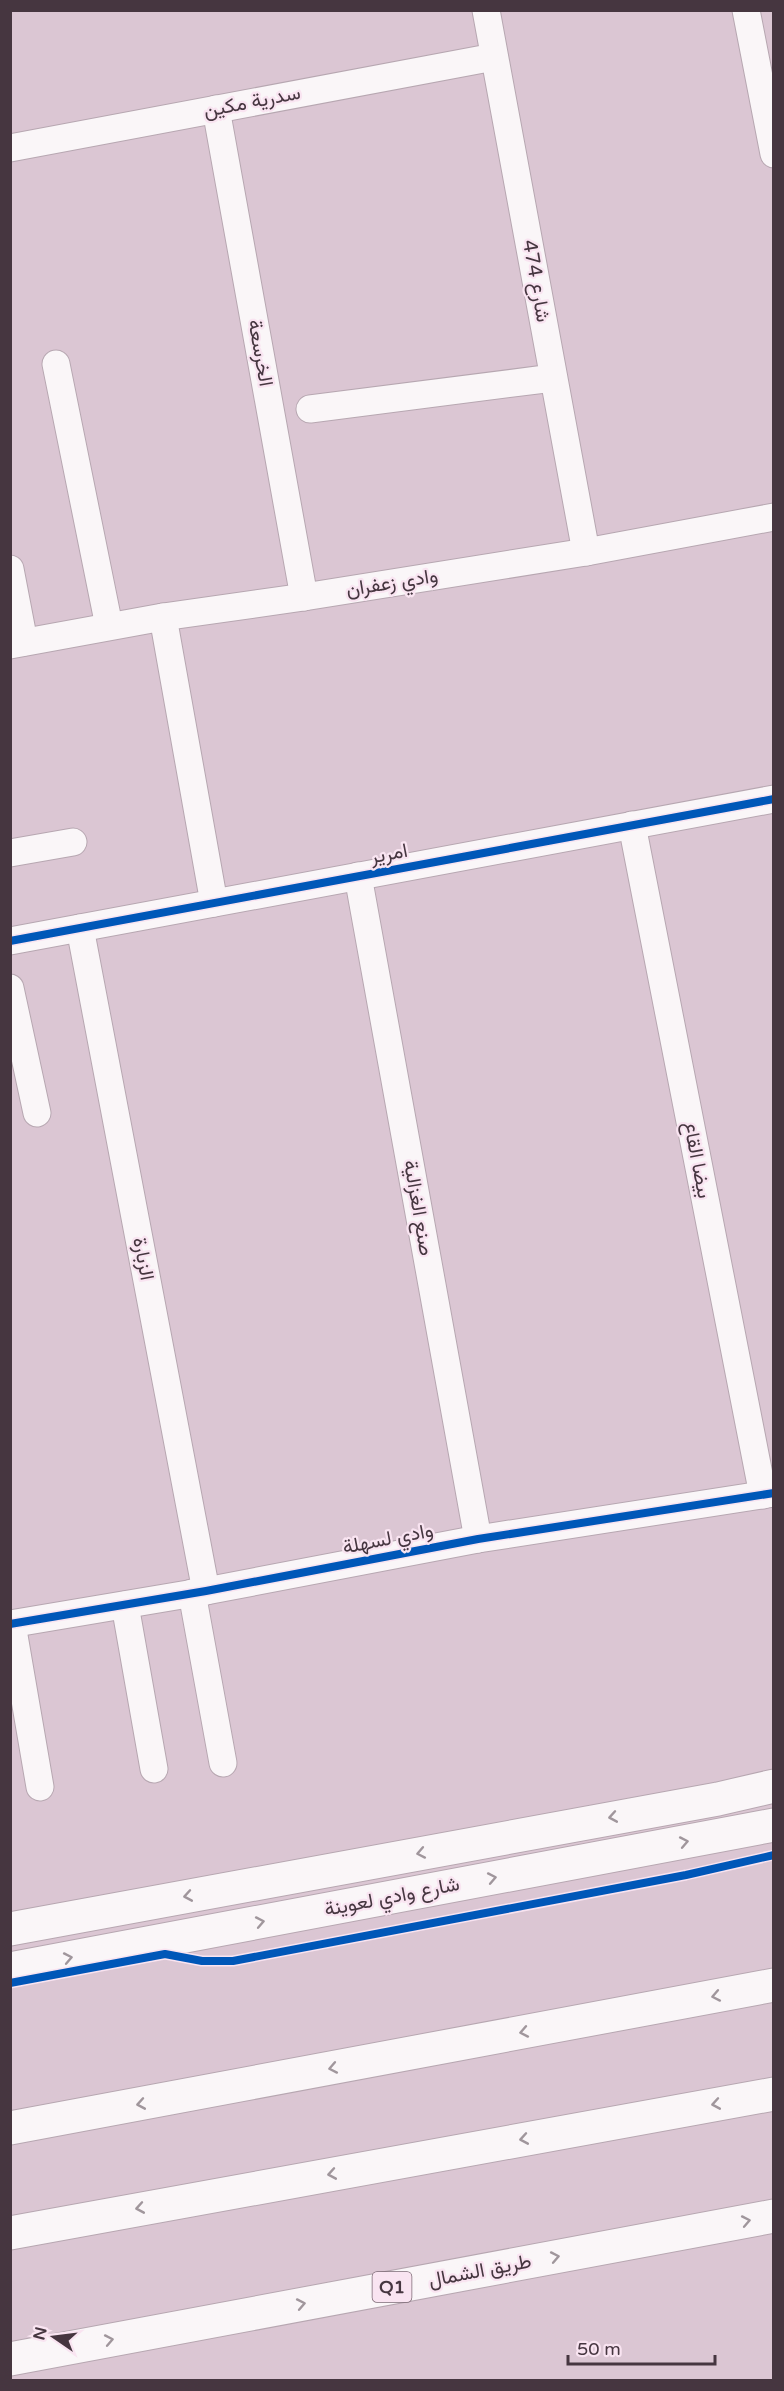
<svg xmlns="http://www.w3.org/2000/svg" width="784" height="2391" viewBox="0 0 784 2391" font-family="'Varela Round',Vazirmatn,sans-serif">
  <rect width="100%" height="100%" fill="#dbc6d3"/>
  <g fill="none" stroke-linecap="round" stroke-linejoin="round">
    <g stroke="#b7a7b1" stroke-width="29">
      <g id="minor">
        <polyline points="486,10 586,552"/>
        <polyline points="746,10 774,154"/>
        <polyline points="216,109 304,597"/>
        <polyline points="10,148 494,57"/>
        <polyline points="56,364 109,626"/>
        <polyline points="310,409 553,378"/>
        <polyline points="10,569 24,642"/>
        <polyline points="163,617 214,903"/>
        <polyline points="10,645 163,617 304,597 586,552 774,517"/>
        <polyline points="632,825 763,1495"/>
        <polyline points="10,853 73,842"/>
        <polyline points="358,876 478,1539"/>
        <polyline points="80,928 206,1591"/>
        <polyline points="10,941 774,799"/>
        <polyline points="10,988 37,1113"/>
        <polyline points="192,1593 223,1763"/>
        <polyline points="125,1605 154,1769"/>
        <polyline points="10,1624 206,1591 478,1539 774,1493"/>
        <polyline points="12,1624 40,1787"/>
      </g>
    </g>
    <g stroke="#b7a7b1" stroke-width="35">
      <g id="major">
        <polyline points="10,1929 718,1799 774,1786"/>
        <polyline points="10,1969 774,1825"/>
      </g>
    </g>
    <g stroke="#b7a7b1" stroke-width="35">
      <g id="highway">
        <polyline points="10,2128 774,1985"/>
        <polyline points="10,2233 774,2094"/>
        <polyline points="10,2359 774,2216"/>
      </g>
    </g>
    <use href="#minor" stroke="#faf6f8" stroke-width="27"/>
    <use href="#major" stroke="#faf6f8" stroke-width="33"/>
    <use href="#highway" stroke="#faf6f8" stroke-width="33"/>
    <g stroke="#f9e4f1" stroke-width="11">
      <g id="cycleway">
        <polyline points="10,941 774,799"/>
        <polyline points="10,1624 206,1591 478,1539 774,1493"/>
        <polyline points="10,1983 165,1954 202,1961 233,1961 686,1875 774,1855"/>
      </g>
    </g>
    <use href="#cycleway" stroke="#0057b8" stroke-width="8"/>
  </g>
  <defs><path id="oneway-chevron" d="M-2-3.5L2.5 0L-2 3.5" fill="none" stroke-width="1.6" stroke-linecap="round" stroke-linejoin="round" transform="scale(1.5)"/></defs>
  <g stroke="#a0969c">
    <use href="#oneway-chevron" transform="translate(613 1817) rotate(170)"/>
    <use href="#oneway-chevron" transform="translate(684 1842) rotate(-11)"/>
    <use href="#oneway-chevron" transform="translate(421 1853) rotate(169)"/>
    <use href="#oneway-chevron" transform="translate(492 1878) rotate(-11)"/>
    <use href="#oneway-chevron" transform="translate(188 1896) rotate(170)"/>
    <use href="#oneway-chevron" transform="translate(260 1922) rotate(-11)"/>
    <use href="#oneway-chevron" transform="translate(68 1958) rotate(-11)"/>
    <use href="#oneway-chevron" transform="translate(716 1996) rotate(169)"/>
    <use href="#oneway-chevron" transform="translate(524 2032) rotate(169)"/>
    <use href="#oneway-chevron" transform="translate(333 2068) rotate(169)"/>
    <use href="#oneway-chevron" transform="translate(141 2104) rotate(170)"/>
    <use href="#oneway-chevron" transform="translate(716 2104) rotate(170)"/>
    <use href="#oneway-chevron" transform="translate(524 2139) rotate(170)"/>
    <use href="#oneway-chevron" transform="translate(332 2174) rotate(170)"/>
    <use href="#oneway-chevron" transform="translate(140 2208) rotate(170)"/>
    <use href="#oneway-chevron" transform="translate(746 2221) rotate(-11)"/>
    <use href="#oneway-chevron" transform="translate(555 2257) rotate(-11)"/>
    <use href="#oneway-chevron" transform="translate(301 2304) rotate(-11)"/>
    <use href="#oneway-chevron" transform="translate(109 2340) rotate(-11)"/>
  </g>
  <g text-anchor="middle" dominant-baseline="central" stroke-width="4.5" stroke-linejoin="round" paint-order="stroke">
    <rect fill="#f9e4f1" stroke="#7c6a75" stroke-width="1.5" x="372.5" y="2272" width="39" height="30" rx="4.5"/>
    <g font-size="18" font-weight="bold" fill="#463640">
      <text x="392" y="2287">Q1</text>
    </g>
    <g font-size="20" fill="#463640" stroke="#f9e4f1">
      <text transform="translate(252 102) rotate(-11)">سدرية مكين</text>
      <text transform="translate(536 281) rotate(80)">شارع 474</text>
      <text transform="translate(260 353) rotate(80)">الخرسعة</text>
      <text transform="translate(392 583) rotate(-9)">وادي زعفران</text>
      <text transform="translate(389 854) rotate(-11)">امرير</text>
      <text transform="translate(697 1160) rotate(79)">بيضا القاع</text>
      <text transform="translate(418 1208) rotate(80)">صنع الغزالية</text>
      <text transform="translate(143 1259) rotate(79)">الزبارة</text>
      <text transform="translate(388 1539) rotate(-11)">وادي لسهلة</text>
      <text transform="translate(392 1897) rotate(-11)">شارع وادي لعوينة</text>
      <text transform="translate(480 2271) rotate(-11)">طريق الشمال</text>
    </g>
  </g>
  <rect width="784" height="2391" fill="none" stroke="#463640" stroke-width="24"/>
  <g transform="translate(54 2337) rotate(284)" stroke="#f9e4f1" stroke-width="4.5" paint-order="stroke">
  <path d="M0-4.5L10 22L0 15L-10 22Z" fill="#463640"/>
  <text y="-9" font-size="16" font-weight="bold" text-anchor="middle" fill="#463640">N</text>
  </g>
  <path d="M568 2355v9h147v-9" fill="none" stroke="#463640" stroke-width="3"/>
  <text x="577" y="2355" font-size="18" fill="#463640" stroke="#f9e4f1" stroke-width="4.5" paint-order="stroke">50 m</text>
</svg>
